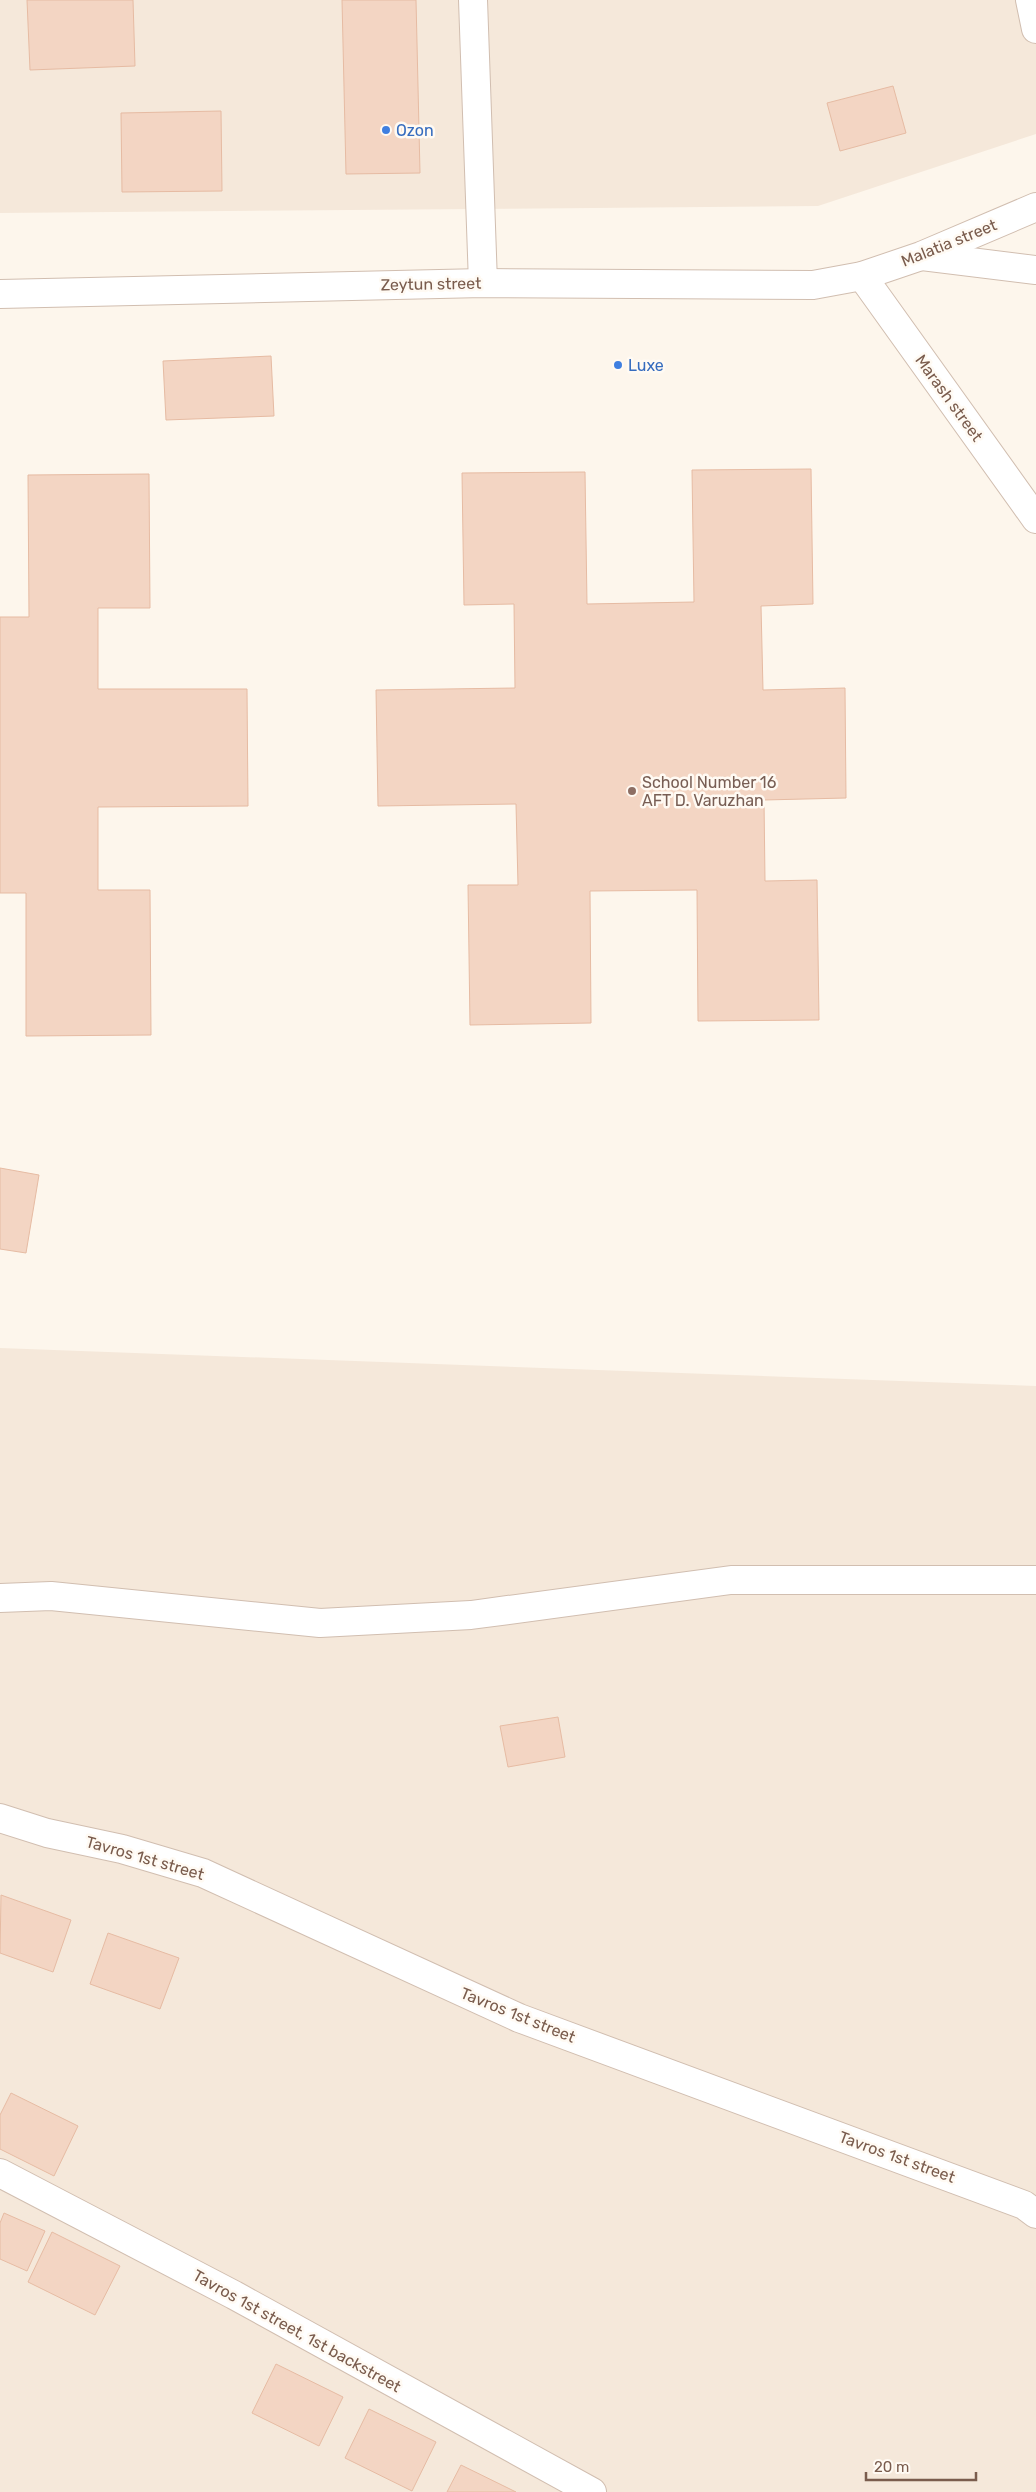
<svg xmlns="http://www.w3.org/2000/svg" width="1036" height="2492" viewBox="0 0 1036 2492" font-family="Rubik,sans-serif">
  <rect width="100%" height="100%" fill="#fdf6ec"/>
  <g fill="#f5e8da">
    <polygon points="0,0 1036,0 1036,134 818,206 0,213"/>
    <polygon points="0,1348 1036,1386 1036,2492 0,2492"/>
  </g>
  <g fill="#f3d5c3" stroke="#e6bba3">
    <polygon points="27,0 133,0 135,66 30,70"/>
    <polygon points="342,0 416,0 420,173 346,174"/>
    <polygon points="893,86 906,133 840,151 827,103"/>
    <polygon points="221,111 222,191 122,192 121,113"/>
    <polygon points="271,356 274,416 166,420 163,361"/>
    <polygon points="811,469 813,604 761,606 763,690 845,688 846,798 764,800 765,881 817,880 819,1020 698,1021 697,890 590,891 591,1023 470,1025 468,885 518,885 516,804 378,806 376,690 515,688 514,604 464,605 462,473 585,472 587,604 694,602 692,470"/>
    <polygon points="149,474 150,608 98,608 98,689 247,689 248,806 98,807 98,890 150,890 151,1035 26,1036 26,893 0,893 0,617 29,617 28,475"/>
    <polygon points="0,1168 39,1175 26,1253 0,1249"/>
    <polygon points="558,1717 565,1757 508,1767 500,1726"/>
    <polygon points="1,1895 71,1920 53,1972 0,1953"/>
    <polygon points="108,1933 179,1958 160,2009 90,1984"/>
    <polygon points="11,2093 78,2126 54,2176 0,2149 0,2115"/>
    <polygon points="4,2213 45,2231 27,2271 0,2259 0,2223"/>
    <polygon points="52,2232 120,2266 95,2315 28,2282"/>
    <polygon points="276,2364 343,2397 319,2446 252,2413"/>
    <polygon points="369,2409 436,2442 412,2491 345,2458"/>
    <polygon points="461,2465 516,2492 447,2492"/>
  </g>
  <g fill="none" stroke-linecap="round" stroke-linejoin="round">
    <g stroke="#d1beb0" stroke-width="30">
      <g id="minor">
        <polyline points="473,0 483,283"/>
        <polyline points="1030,0 1036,29"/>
        <polyline points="922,256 1036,270"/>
        <polyline points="862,276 1036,519"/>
        <polyline points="0,294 483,283 813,285 862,276 921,256 1036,207"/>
        <polyline points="0,1598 51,1596 320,1623 471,1615 731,1580 1036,1580"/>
        <polyline points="0,1818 47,1833 122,1849 203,1873 519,2018 1024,2205 1036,2214"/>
        <polyline points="0,2173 234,2295 592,2492"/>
      </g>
    </g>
    <use href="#minor" stroke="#fff" stroke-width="28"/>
  </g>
  <g fill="#3f7fe0" stroke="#fffaf3" stroke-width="2">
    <circle cx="386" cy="130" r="5"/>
    <circle cx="618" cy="365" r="5"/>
  </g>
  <circle fill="#8d6e63" stroke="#fffaf3" stroke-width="2" cx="632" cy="791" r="5"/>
  <g text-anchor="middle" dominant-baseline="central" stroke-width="5" stroke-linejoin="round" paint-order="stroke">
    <g font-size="16" fill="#366cbe" stroke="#fffaf3" text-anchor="start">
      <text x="396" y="130">Ozon</text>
      <text x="628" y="365">Luxe</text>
    </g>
    <g font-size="16" fill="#7a5c4d" stroke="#fffaf3">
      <text transform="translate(949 243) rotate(-22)">Malatia street</text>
      <text transform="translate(431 284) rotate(-1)">Zeytun street</text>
      <text transform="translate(949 398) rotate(54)">Marash street</text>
      <text transform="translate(145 1858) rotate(16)">Tavros 1st street</text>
      <text transform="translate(518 2015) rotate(22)">Tavros 1st street</text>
      <text transform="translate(897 2157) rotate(20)">Tavros 1st street</text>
      <text transform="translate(297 2331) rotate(29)">Tavros 1st street, 1st backstreet</text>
    </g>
    <g font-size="16" fill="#785e54" stroke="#fffaf3" text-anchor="start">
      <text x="642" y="782">School Number 16<tspan x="642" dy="18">AFT D. Varuzhan</tspan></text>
    </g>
  </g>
  <path d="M866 2472v8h110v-8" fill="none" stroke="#7a5c4d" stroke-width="2.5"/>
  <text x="874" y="2472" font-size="15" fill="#7a5c4d" stroke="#fffaf3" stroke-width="4" paint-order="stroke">20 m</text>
</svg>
